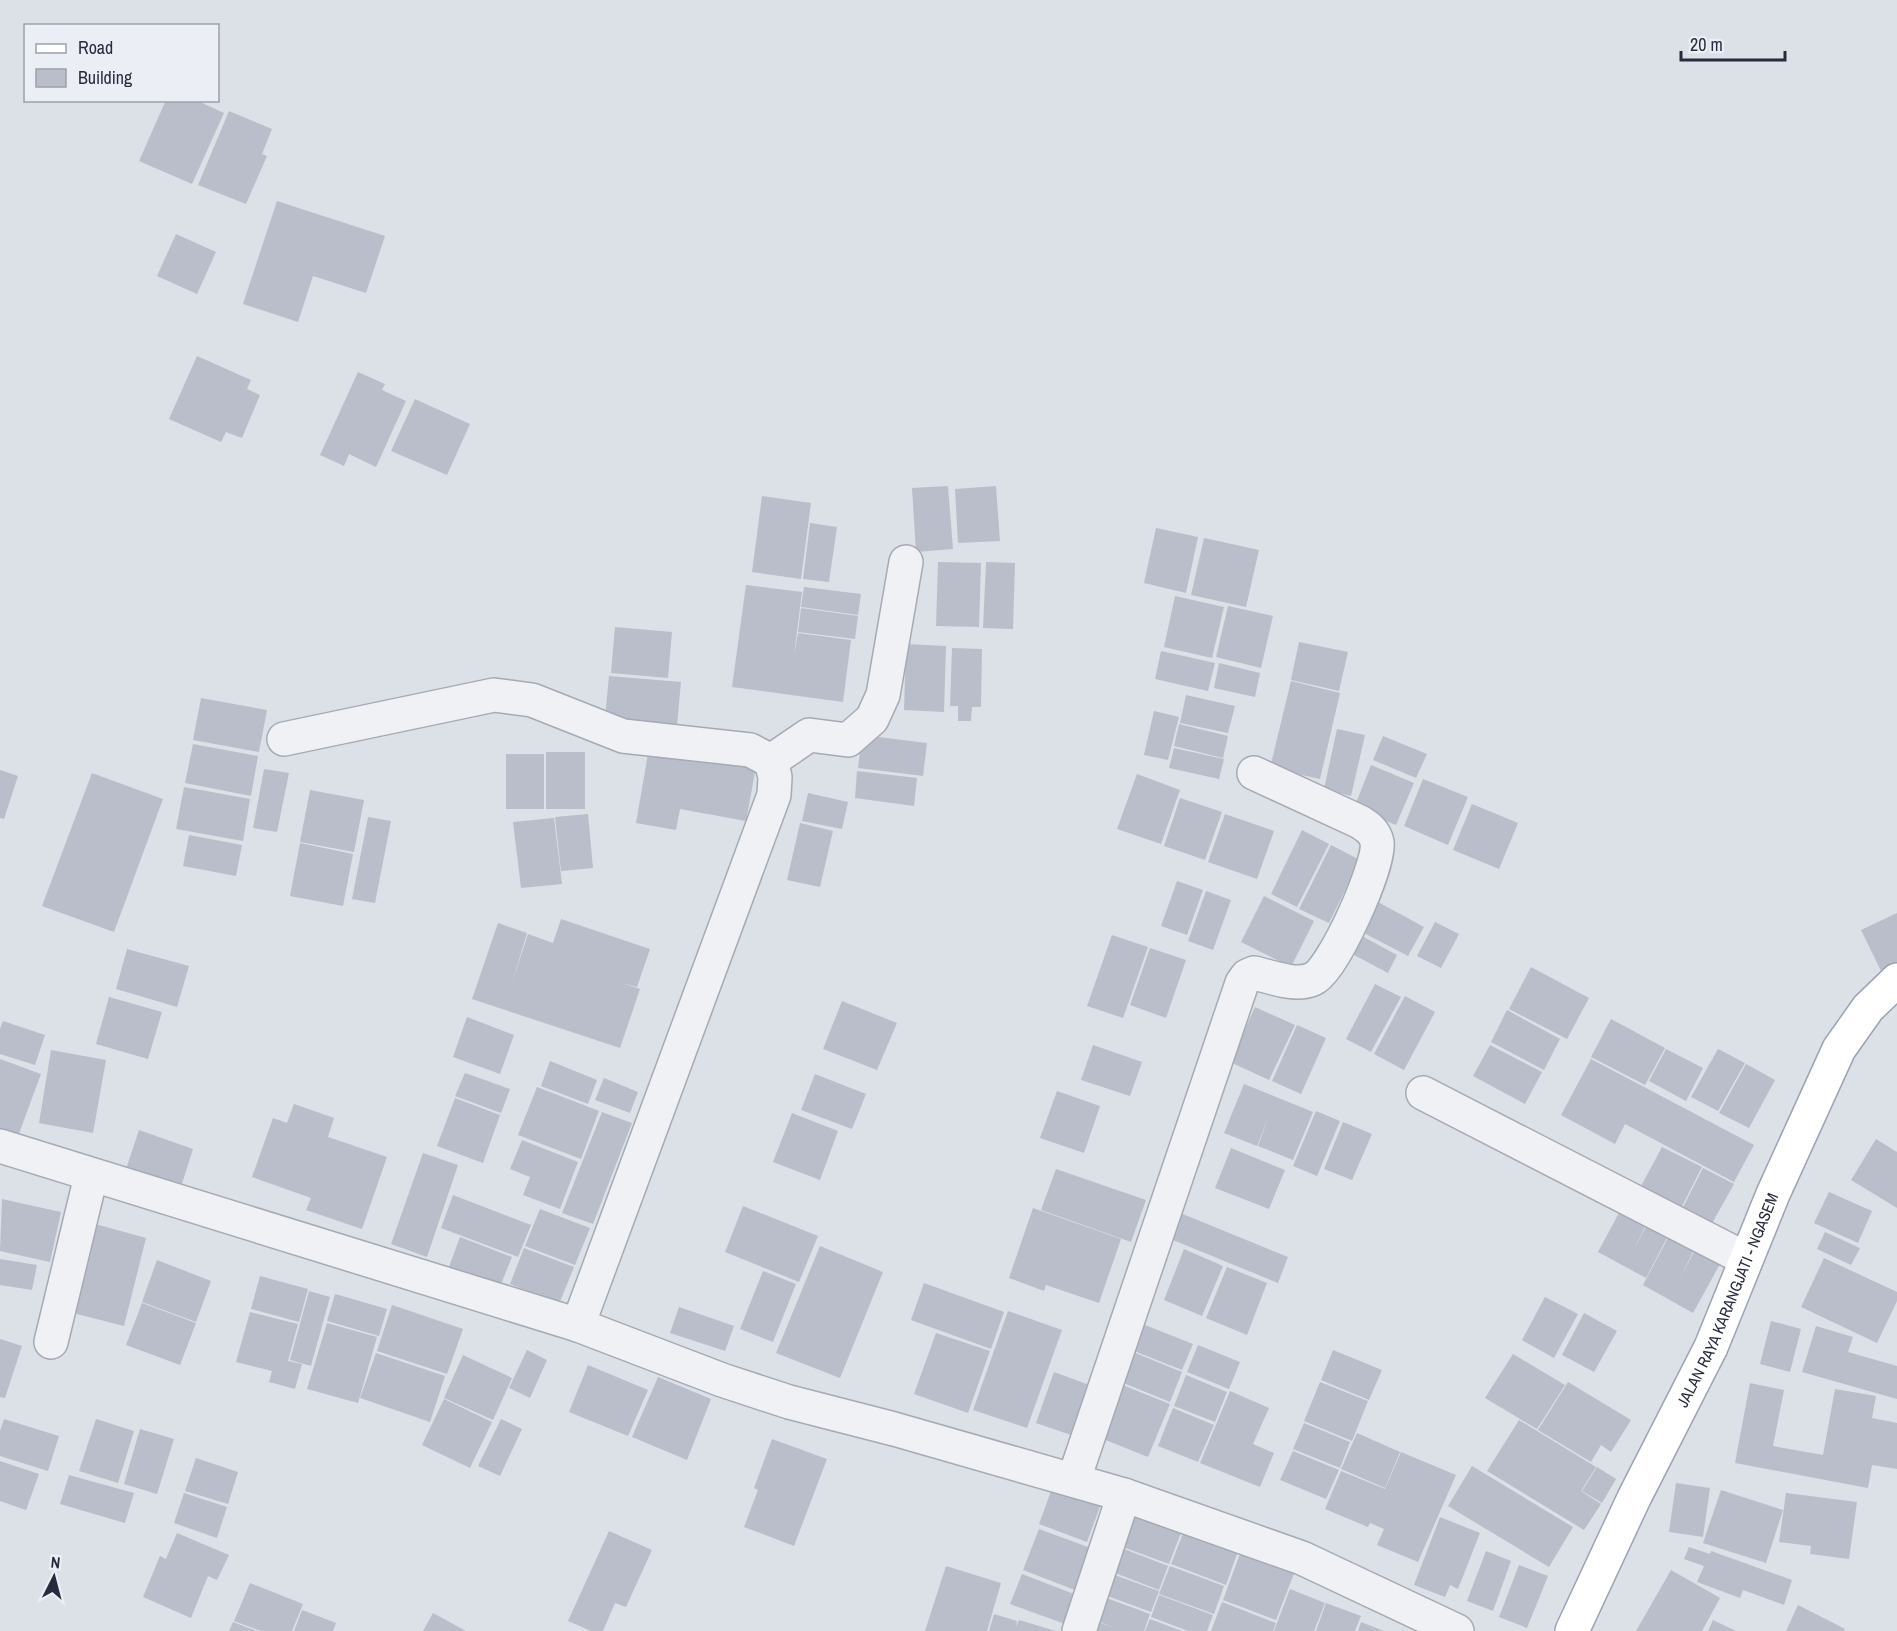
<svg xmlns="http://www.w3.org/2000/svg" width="1897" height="1631" viewBox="0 0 1897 1631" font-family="'Archivo Narrow',sans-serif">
  <rect width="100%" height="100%" fill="#dce0e7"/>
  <g fill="#b9beca">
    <polygon points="166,100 196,100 224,113 192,184 139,161"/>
    <polygon points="229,111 272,129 262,154 267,156 246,204 198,185"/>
    <polygon points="277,201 385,236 366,293 313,276 298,322 243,304"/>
    <polygon points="176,234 216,252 197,294 157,276"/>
    <polygon points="197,356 251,380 247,389 260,395 242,438 226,432 221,442 169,419"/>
    <polygon points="358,372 385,384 382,390 406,401 376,467 349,454 344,466 320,455"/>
    <polygon points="415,399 470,424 447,475 391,451"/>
    <polygon points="948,486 953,549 916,552 912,488"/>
    <polygon points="996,486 1000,541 958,543 955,489"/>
    <polygon points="762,496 811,503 801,579 752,572"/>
    <polygon points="810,523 837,527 829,582 803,579"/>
    <polygon points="1156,528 1198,537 1186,593 1144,583"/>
    <polygon points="1204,538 1259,550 1246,607 1191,595"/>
    <polygon points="938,562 981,563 979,627 936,626"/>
    <polygon points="986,562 1015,563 1013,629 983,628"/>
    <polygon points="746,585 802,592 794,655 798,633 851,640 843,702 732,687"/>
    <polygon points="804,587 861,594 858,615 801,607"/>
    <polygon points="1175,596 1224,607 1212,658 1164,647"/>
    <polygon points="1228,606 1273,616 1261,668 1216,657"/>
    <polygon points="801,608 858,616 855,639 798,632"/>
    <polygon points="615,627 672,632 668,678 611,673"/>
    <polygon points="1299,642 1348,652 1339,691 1291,680"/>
    <polygon points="906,644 946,646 944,712 904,710"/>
    <polygon points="952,648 982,649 981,707 972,707 971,721 958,721 958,706 950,706"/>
    <polygon points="1161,651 1215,663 1208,691 1155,679"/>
    <polygon points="1219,663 1260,673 1255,697 1214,688"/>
    <polygon points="609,676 681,682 677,725 605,718"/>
    <polygon points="1291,681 1340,693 1320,779 1270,768"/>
    <polygon points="1186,695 1235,706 1228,733 1180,723"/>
    <polygon points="201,698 267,710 259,752 193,740"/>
    <polygon points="1154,711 1179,717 1168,760 1144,755"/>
    <polygon points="1179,724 1228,736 1223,758 1174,746"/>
    <polygon points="1337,729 1365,735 1351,796 1324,789"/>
    <polygon points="862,735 927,743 923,776 858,768"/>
    <polygon points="1383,736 1427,754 1416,778 1373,760"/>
    <polygon points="193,744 258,756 251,796 185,783"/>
    <polygon points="649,748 756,767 746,821 680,809 676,830 636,823"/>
    <polygon points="1174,748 1224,759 1219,779 1169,768"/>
    <rect x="546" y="752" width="39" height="57"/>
    <rect x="506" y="754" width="38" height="55"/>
    <polygon points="1371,765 1414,783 1396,825 1354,808"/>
    <polygon points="264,769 289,773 277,832 253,828"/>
    <polygon points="0,770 18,776 4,819 0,818"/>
    <polygon points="857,771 917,778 914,806 855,798"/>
    <polygon points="92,773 163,799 114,932 42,906"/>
    <polygon points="1137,774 1180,790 1161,844 1117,829"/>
    <polygon points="1423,779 1468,797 1448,845 1404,826"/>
    <polygon points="184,787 250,799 243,841 176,829"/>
    <polygon points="310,790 364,800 354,852 300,842"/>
    <polygon points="808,793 848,802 842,829 802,821"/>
    <polygon points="1180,798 1222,812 1205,860 1164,846"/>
    <polygon points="1472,804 1518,823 1499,869 1453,850"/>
    <polygon points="588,814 593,868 561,871 555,817"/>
    <polygon points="1225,814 1274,831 1257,879 1208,862"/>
    <polygon points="368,817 391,821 375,903 352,899"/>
    <polygon points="554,818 562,884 521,888 513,822"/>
    <polygon points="800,823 833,831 820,887 787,880"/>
    <polygon points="1302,830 1329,844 1297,907 1271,894"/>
    <polygon points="189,835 242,845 236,876 183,866"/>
    <polygon points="300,843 353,854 343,906 290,896"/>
    <polygon points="1331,845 1360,860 1329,923 1299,909"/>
    <polygon points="1177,881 1203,890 1187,935 1161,926"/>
    <polygon points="1206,891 1231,900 1213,950 1188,941"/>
    <polygon points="1264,896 1314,921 1291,967 1241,942"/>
    <polygon points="1378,902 1424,927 1408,956 1362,932"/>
    <polygon points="1897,913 1897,963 1881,971 1861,930"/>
    <polygon points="561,919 650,949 637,987 622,983 640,989 620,1048 472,999 498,923 527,933 512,983 528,934 553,943"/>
    <polygon points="1435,922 1459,934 1441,968 1417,956"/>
    <polygon points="1112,935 1148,947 1123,1018 1087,1006"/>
    <polygon points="1362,936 1397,955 1388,973 1352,954"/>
    <polygon points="1150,948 1186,960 1166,1018 1130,1005"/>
    <polygon points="127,949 189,966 177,1007 116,989"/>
    <polygon points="1531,967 1589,998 1567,1039 1509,1009"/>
    <polygon points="1375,984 1401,997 1371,1052 1346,1039"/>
    <polygon points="1405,996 1435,1012 1404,1070 1374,1054"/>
    <polygon points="109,997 162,1012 148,1059 96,1044"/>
    <polygon points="842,1001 897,1023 877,1070 823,1049"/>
    <polygon points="1255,1007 1295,1025 1269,1080 1230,1062"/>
    <polygon points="1507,1010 1560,1039 1544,1070 1491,1042"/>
    <polygon points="467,1017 514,1035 500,1074 453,1057"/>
    <polygon points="1611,1019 1665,1048 1645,1085 1591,1057"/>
    <polygon points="3,1021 45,1035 35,1065 0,1054 0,1029"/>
    <polygon points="1297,1025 1326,1038 1301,1094 1272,1081"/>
    <polygon points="1093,1045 1142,1062 1130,1096 1081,1080"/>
    <polygon points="1490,1045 1542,1072 1525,1104 1473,1076"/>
    <polygon points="1666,1049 1703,1068 1686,1101 1649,1081"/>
    <polygon points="1718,1049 1745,1063 1718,1111 1691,1097"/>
    <polygon points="51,1050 106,1060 93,1133 39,1123"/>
    <polygon points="0,1059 41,1074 14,1147 0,1141"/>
    <polygon points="1591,1059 1754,1145 1734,1182 1625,1124 1615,1144 1561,1115"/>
    <polygon points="550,1061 597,1080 588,1104 541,1086"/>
    <polygon points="1746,1064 1775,1080 1749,1128 1719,1113"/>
    <polygon points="465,1073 510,1089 501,1113 455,1096"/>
    <polygon points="815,1074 866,1094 852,1129 801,1110"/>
    <polygon points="604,1078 638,1092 630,1113 595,1100"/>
    <polygon points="1244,1084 1313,1112 1293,1160 1258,1146 1269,1116 1257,1146 1224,1133"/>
    <polygon points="537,1087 599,1111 581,1159 518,1135"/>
    <polygon points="1057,1091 1100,1106 1084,1153 1040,1138"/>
    <polygon points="455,1098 500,1115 483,1163 437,1146"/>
    <polygon points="294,1104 334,1118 328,1137 387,1157 362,1229 306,1210 311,1198 252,1177 273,1118 287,1123"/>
    <polygon points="1316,1111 1340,1121 1317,1176 1293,1166"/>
    <polygon points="602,1112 632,1123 593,1224 562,1213"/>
    <polygon points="792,1113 838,1131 820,1180 773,1162"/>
    <polygon points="1343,1122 1372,1134 1352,1180 1324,1169"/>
    <polygon points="139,1130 193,1149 180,1190 125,1172"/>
    <polygon points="1876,1139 1897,1152 1897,1208 1851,1180"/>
    <polygon points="522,1140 578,1162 560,1209 523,1195 530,1177 510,1169"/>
    <polygon points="1662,1147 1702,1167 1680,1210 1640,1188"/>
    <polygon points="1231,1148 1285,1170 1269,1209 1215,1188"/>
    <polygon points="423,1153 458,1165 427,1257 391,1244"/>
    <polygon points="1703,1168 1734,1184 1710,1227 1681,1211"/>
    <polygon points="1056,1169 1146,1200 1131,1242 1041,1210"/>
    <polygon points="1829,1192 1872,1211 1858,1243 1814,1223"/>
    <polygon points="453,1195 531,1225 518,1257 441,1228"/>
    <polygon points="2,1199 61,1212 50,1262 0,1251"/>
    <polygon points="743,1206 818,1236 799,1282 725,1252"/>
    <polygon points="1033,1208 1121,1239 1099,1303 1046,1285 1044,1291 1009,1278"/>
    <polygon points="540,1209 590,1228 575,1265 525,1246"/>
    <polygon points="1620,1211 1646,1225 1633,1251 1647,1225 1668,1236 1646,1278 1598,1252"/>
    <polygon points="1178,1212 1288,1257 1278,1283 1168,1238"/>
    <polygon points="88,1222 146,1238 124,1326 65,1311"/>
    <polygon points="1825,1232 1860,1248 1851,1265 1817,1249"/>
    <polygon points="1669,1236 1694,1250 1679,1280 1695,1250 1720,1264 1693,1313 1643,1285"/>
    <polygon points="460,1237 512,1257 497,1294 446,1275"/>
    <polygon points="820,1246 883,1272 840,1378 776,1353"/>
    <polygon points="524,1248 574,1267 559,1304 510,1284"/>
    <polygon points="1184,1249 1223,1266 1202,1316 1164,1300"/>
    <polygon points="1824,1258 1897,1292 1897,1301 1877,1343 1801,1307"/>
    <polygon points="0,1259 37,1265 32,1290 0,1285"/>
    <polygon points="157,1260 211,1281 196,1322 142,1302"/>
    <polygon points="1227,1267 1267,1283 1247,1335 1206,1318"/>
    <polygon points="763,1271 796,1284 773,1342 740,1329"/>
    <polygon points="260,1276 308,1289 299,1322 251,1309"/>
    <polygon points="924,1283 1004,1312 991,1349 911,1320"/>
    <polygon points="309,1291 330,1297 311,1366 290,1360"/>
    <polygon points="335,1294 387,1309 379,1336 327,1321"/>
    <polygon points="1545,1297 1578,1314 1554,1358 1522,1340"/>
    <polygon points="142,1303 196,1323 180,1365 126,1345"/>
    <polygon points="392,1305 463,1329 447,1374 377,1351"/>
    <polygon points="679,1307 734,1326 725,1351 670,1333"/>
    <polygon points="1008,1311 1062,1330 1027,1428 973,1410"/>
    <polygon points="250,1312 298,1324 288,1361 302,1364 295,1389 269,1382 272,1371 236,1362"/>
    <polygon points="1584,1313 1617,1331 1594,1372 1562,1355"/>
    <polygon points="1771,1321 1801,1329 1790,1372 1760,1364"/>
    <polygon points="327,1323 377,1337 358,1403 307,1389"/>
    <polygon points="1145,1325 1193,1344 1182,1370 1134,1351"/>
    <polygon points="1816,1326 1853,1337 1848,1352 1897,1366 1897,1399 1802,1372"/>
    <polygon points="936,1333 990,1351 968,1413 914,1394"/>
    <polygon points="0,1339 22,1346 5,1398 0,1397"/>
    <polygon points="1198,1345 1240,1362 1229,1389 1187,1372"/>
    <polygon points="527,1350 547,1360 530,1398 509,1388"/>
    <polygon points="1333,1350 1382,1370 1369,1400 1321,1380"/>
    <polygon points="1133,1352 1182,1372 1170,1402 1121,1382"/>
    <polygon points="376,1353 445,1376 430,1422 360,1398"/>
    <polygon points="1513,1354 1565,1385 1537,1429 1485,1398"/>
    <polygon points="463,1355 512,1378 493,1420 444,1398"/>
    <polygon points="588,1365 648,1390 628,1436 569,1412"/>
    <polygon points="1054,1372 1092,1386 1074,1436 1036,1423"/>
    <polygon points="1186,1375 1227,1392 1215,1422 1174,1406"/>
    <polygon points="658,1377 711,1399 687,1460 632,1437"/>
    <polygon points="1320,1382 1368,1401 1352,1441 1304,1421"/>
    <polygon points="1568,1382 1631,1420 1611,1452 1601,1445 1591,1462 1538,1430"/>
    <polygon points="1750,1383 1784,1390 1773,1446 1823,1455 1835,1389 1876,1396 1872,1418 1897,1423 1897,1469 1872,1465 1868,1488 1735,1463"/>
    <polygon points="1120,1384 1170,1404 1148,1457 1098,1437"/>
    <polygon points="1230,1391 1269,1408 1253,1444 1274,1453 1260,1487 1200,1463"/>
    <polygon points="444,1399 492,1422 470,1468 422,1445"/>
    <polygon points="1173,1408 1214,1425 1198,1462 1158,1446"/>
    <polygon points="4,1419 59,1436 48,1471 0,1456 0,1431"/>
    <polygon points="96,1419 134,1431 118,1483 79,1471"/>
    <polygon points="501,1419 522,1429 500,1476 478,1466"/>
    <polygon points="1519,1420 1596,1467 1581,1491 1601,1504 1584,1530 1487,1471"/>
    <polygon points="1304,1423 1350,1442 1340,1468 1293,1449"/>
    <polygon points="140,1429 174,1439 157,1494 124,1484"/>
    <polygon points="1357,1433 1400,1452 1385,1488 1341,1469"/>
    <polygon points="772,1439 827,1459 794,1546 744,1527 758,1490 754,1488"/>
    <polygon points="1293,1451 1339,1470 1326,1499 1280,1480"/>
    <polygon points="1401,1452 1456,1475 1418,1562 1377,1545 1384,1529 1370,1523 1368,1527 1325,1509 1341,1471 1385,1489"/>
    <polygon points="196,1458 238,1472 228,1504 185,1491"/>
    <polygon points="0,1461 39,1474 26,1510 0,1501"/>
    <polygon points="1472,1466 1573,1527 1549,1567 1448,1506"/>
    <polygon points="1597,1467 1616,1479 1602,1503 1582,1491"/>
    <polygon points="69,1475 134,1493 125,1523 60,1504"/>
    <polygon points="1054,1483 1102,1501 1087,1542 1039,1524"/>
    <polygon points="1676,1483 1710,1488 1703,1537 1669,1532"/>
    <polygon points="1721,1490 1783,1510 1766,1563 1703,1543"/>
    <polygon points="184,1493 227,1507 217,1538 174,1523"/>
    <polygon points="1786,1493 1857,1502 1849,1559 1810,1554 1811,1546 1779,1542"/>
    <polygon points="1132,1514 1181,1533 1169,1564 1120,1546"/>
    <polygon points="1440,1517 1480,1533 1458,1589 1450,1585 1445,1597 1414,1585"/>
    <polygon points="1039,1529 1096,1550 1080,1592 1023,1570"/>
    <polygon points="609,1531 652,1550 626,1607 615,1603 603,1631 591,1631 568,1621"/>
    <polygon points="1184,1531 1238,1551 1226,1585 1171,1564"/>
    <polygon points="177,1533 229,1555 217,1580 208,1576 191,1618 143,1597 160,1556 166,1559"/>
    <polygon points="1119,1547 1168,1566 1159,1590 1110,1571"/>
    <polygon points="1689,1547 1710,1554 1711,1551 1792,1580 1784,1605 1743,1590 1740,1598 1697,1582 1704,1566 1684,1559"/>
    <polygon points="1241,1551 1295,1571 1276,1620 1223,1600"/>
    <polygon points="1486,1551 1511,1561 1493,1611 1467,1601"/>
    <polygon points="1519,1565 1548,1576 1527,1628 1499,1617"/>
    <polygon points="946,1566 1001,1583 987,1631 925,1631"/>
    <polygon points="1170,1566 1224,1586 1214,1614 1159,1594"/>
    <polygon points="1671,1570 1720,1598 1702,1631 1636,1631"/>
    <polygon points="1109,1573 1159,1591 1151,1612 1102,1594"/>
    <polygon points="1022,1574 1079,1596 1068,1625 1010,1604"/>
    <polygon points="250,1583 303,1604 292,1631 261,1631 234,1621"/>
    <polygon points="1290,1589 1325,1603 1314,1631 1274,1631"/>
    <polygon points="1159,1595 1213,1615 1207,1631 1188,1631 1151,1617"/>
    <polygon points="1101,1596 1150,1614 1144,1631 1088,1631 1092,1620 1116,1628 1092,1619"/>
    <polygon points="1222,1602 1276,1623 1273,1631 1211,1631"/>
    <polygon points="1326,1603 1361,1616 1355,1631 1316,1631"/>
    <polygon points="1798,1605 1845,1629 1844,1631 1786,1631"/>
    <polygon points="302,1610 336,1623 333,1631 294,1631"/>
    <polygon points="433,1613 466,1631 423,1631"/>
    <polygon points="994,1614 1017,1621 1016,1627 1019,1620 1056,1631 989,1631"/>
    <polygon points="1150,1619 1182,1631 1145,1631"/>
    <polygon points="1713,1620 1736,1631 1708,1631"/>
    <polygon points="233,1622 257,1631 229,1631"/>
    <polygon points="1361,1622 1384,1631 1358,1631"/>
  </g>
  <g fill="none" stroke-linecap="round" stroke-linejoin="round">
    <g stroke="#a5aab4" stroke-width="36">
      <g id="minor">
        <polyline points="284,739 494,695 532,700 623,736 750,750 771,761"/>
        <polyline points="1423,1093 1746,1259"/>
        <polyline points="0,1146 578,1325 722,1380 789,1402 894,1429 1124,1495 1302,1558 1457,1631"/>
        <polyline points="578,1325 774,795 775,777 771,761 809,735 848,740 872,719 883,695 906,562"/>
        <polyline points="51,1342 91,1176"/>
        <path d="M1074,1479L1242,983L1247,976L1254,973C1273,977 1295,987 1313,979C1333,971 1381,863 1377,842C1375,832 1368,827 1360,822L1254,773"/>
        <polyline points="1079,1631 1124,1495"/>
      </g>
    </g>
    <g stroke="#9ba3b3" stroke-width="36">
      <g id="major">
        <path id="s1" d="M1572,1631L1634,1498L1711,1347L1773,1194L1839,1049L1868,1008L1897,980"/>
      </g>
    </g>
    <use href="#minor" stroke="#eff1f5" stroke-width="33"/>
    <use href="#major" stroke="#fff" stroke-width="33"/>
  </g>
  <g text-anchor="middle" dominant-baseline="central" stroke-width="4.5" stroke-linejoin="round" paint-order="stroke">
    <g font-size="16" fill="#262c3d" stroke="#ebeff5">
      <text stroke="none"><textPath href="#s1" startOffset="366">JALAN RAYA KARANGJATI - NGASEM</textPath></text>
    </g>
  </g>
  <rect x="24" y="24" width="195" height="78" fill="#ebeff5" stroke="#9ca1ab" stroke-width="1.5"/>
  <rect x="36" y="44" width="30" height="9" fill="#ffffff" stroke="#9ca1ab" stroke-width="1.5"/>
  <text x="78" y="54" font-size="18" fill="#262c3d">Road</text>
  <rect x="36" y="69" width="30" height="18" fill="#b9beca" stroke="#9ca1ab" stroke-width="1.5"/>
  <text x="78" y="84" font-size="18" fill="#262c3d">Building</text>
  <g transform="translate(54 1577) rotate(6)" stroke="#ebeff5" stroke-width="4.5" paint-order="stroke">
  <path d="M0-4.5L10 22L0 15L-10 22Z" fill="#262c3d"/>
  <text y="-9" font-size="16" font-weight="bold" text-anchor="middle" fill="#262c3d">N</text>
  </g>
  <path d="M1681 51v9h104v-9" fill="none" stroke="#262c3d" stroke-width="3"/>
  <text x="1690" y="51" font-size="18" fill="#262c3d" stroke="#ebeff5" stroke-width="4.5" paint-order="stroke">20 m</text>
</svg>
